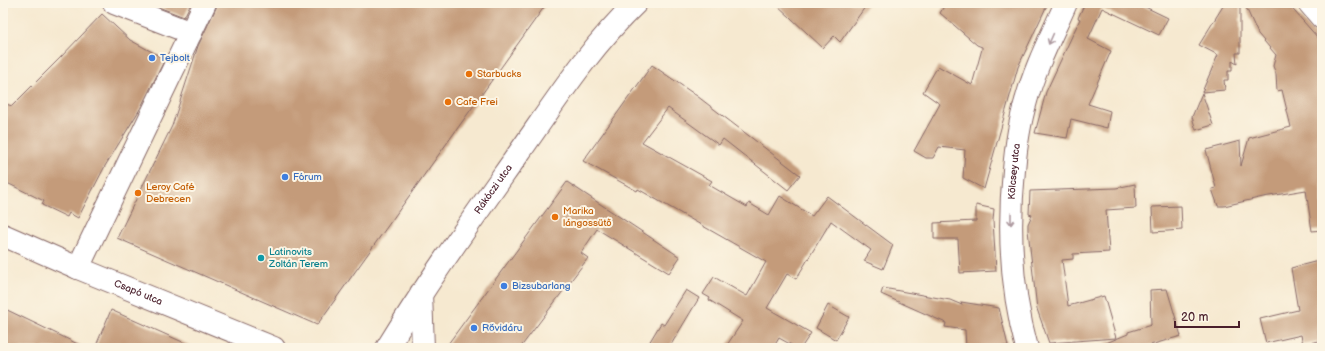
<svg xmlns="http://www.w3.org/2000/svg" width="1325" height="351" viewBox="0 0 1325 351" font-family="'Balsamiq Sans',sans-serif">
  <rect width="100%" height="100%" fill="#fcf5e5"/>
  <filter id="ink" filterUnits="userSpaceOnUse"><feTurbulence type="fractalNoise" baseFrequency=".025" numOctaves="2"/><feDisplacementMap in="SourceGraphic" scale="8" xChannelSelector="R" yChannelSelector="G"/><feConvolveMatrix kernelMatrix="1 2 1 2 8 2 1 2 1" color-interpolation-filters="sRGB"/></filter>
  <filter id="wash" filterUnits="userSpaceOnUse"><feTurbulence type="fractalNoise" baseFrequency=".012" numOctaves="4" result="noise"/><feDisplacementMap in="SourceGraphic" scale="16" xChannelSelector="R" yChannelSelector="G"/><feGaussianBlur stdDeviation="0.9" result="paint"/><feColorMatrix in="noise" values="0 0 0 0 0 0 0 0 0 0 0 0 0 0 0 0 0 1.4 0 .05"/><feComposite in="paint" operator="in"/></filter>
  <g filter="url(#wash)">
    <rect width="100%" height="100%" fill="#f6e9d0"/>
    <g id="blocks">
      <g fill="#c49b7a">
        <polygon points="148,3 191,3 184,17"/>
        <polygon points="217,3 547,3 317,325 117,238 172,126 198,46 216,8"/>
        <polygon points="775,3 868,3 840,42 834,36 823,48"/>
        <polygon points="946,3 1048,3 1018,67 984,189 963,178 965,150 939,147 933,158 926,158 914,151 940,104 923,92 938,66 972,85 982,49 982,47 977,45 940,13"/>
        <polygon points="1085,3 1137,3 1168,18 1159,35 1102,8 1088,39 1111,51 1088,104 1110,111 1107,128 1071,119 1067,138 1035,133 1046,92 1080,19 1078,18"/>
        <polygon points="1225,3 1240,3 1240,53 1236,53 1237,64 1232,61 1232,71 1228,71 1228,80 1224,80 1225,90 1202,92 1218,55 1199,45"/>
        <polygon points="1244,3 1287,3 1319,39 1322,62 1322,230 1312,231 1306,190 1263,197 1224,206 1218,206 1212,189 1216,188 1206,150 1240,141 1241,166 1249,138 1291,127 1282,90 1277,91 1276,74 1273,66 1276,55 1258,34"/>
        <polygon points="102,14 130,40 165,59 140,109 105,166 78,218 69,213 67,217 42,205 44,201 3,181 3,103 12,106 60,58"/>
        <polygon points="652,65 697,96 800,175 788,190 723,139 719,145 668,108 642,142 712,181 709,185 747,207 749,203 769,215 780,196 812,216 827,196 893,245 883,269 864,261 871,250 831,221 796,279 787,274 767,308 811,333 801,348 797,348 779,338 773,348 725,348 743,321 709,300 710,298 703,294 714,277 747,296 766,262 638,189 637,191 583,161"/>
        <polygon points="1202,93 1213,125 1196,130 1192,117"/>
        <polygon points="567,182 680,257 669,273 597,229 581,253 588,258 520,348 445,348"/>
        <polygon points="1135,184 1136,208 1106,210 1109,252 1073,254 1073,259 1062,260 1068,306 1104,296 1116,338 1049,343 1037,309 1028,230 1028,224 1032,215 1029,214 1030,191 1116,188"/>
        <polygon points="976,205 994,209 993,220 996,271 960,273 958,239 934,239 934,223 976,221"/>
        <polygon points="1181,206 1182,230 1153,232 1152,207"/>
        <polygon points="1322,260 1322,331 1318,331 1320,341 1303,344 1301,335 1266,343 1260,319 1298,310 1291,268"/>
        <polygon points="883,288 950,300 962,305 961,302 999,308 1008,346 966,348 965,330 945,327 946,323 881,294"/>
        <polygon points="1167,289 1181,336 1140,348 1094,348 1128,334 1128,332 1151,325 1150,290"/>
        <polygon points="686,290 699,298 669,348 646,348 661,323 664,325"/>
        <polygon points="828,305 849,317 836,340 816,328"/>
        <polygon points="3,308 55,333 86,348 3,348"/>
        <polygon points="111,310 196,348 95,348"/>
      </g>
    </g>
  </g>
  <g filter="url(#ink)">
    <use href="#blocks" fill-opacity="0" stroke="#866665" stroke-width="1"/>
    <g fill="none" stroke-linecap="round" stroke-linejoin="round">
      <g stroke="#866665" stroke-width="24">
        <g id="minor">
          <polyline points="114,3 191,33"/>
          <polyline points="1309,3 1322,18"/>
          <path id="s1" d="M3,235L78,268L274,348"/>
          <polyline points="78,268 205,3"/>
          <polyline points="421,293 423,348"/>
          <path id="s2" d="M387,348C428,281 474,217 519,153C555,102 590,47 636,3"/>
          <path id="s3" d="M1027,348C1011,290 1008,230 1014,170C1016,147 1019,124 1026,101C1035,67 1052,35 1066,3"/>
        </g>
      </g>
      <use href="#minor" stroke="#fff" stroke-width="22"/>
    </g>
    <defs><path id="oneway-shaft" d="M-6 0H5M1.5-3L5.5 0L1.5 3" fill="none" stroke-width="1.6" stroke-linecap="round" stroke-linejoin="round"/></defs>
    <g stroke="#ae9aa0">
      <use href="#oneway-shaft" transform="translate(1051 39) rotate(114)"/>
      <use href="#oneway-shaft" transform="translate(1011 219) rotate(90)"/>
    </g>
  </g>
  <g fill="#3f7fe0" stroke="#fcf5e5" stroke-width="1.5">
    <circle cx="152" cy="58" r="4"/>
    <circle cx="285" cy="177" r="4"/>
    <circle cx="504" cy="286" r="4"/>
    <circle cx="474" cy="328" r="4"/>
  </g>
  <g fill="#e8710a" stroke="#fcf5e5" stroke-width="1.5">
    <circle cx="469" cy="74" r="4"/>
    <circle cx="448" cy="102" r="4"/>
    <circle cx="138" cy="193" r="4"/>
    <circle cx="555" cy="217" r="4"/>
  </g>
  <circle fill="#0f9aa8" stroke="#fcf5e5" stroke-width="1.5" cx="261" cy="258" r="4"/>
  <g text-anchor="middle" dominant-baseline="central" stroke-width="4" stroke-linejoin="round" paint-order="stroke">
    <g font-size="10" fill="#366cbe" stroke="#fcf5e5" text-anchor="start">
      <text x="160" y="58">Tejbolt</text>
      <text x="293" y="177">Fórum</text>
      <text x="512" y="286">Bizsubarlang</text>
      <text x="482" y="328">Rövidáru</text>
    </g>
    <g font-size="10" fill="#c56008" stroke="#fcf5e5" text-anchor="start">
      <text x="477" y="74">Starbucks</text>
      <text x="456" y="102">Cafe Frei</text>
      <text x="146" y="187">Leroy Café<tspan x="146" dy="12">Debrecen</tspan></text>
      <text x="563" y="211">Marika<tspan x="563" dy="12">lángossütő</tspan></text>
    </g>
    <g font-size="10" fill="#4a1f2b" stroke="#fcf5e5">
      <text stroke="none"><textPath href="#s3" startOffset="178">Kölcsey utca</textPath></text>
      <text stroke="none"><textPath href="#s2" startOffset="191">Rákóczi utca</textPath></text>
      <text stroke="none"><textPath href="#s1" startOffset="147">Csapó utca</textPath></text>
    </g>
    <g font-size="10" fill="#0d838f" stroke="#fcf5e5" text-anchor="start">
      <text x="269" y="252">Latinovits<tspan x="269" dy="12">Zoltán Terem</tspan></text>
    </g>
  </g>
  <rect width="1325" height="351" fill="none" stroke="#fcf5e5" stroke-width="16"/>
  <path d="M1175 321v6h64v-6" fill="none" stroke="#4a1f2b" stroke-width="2"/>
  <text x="1181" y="321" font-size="12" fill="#4a1f2b" stroke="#fcf5e5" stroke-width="3" paint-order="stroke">20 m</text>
</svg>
